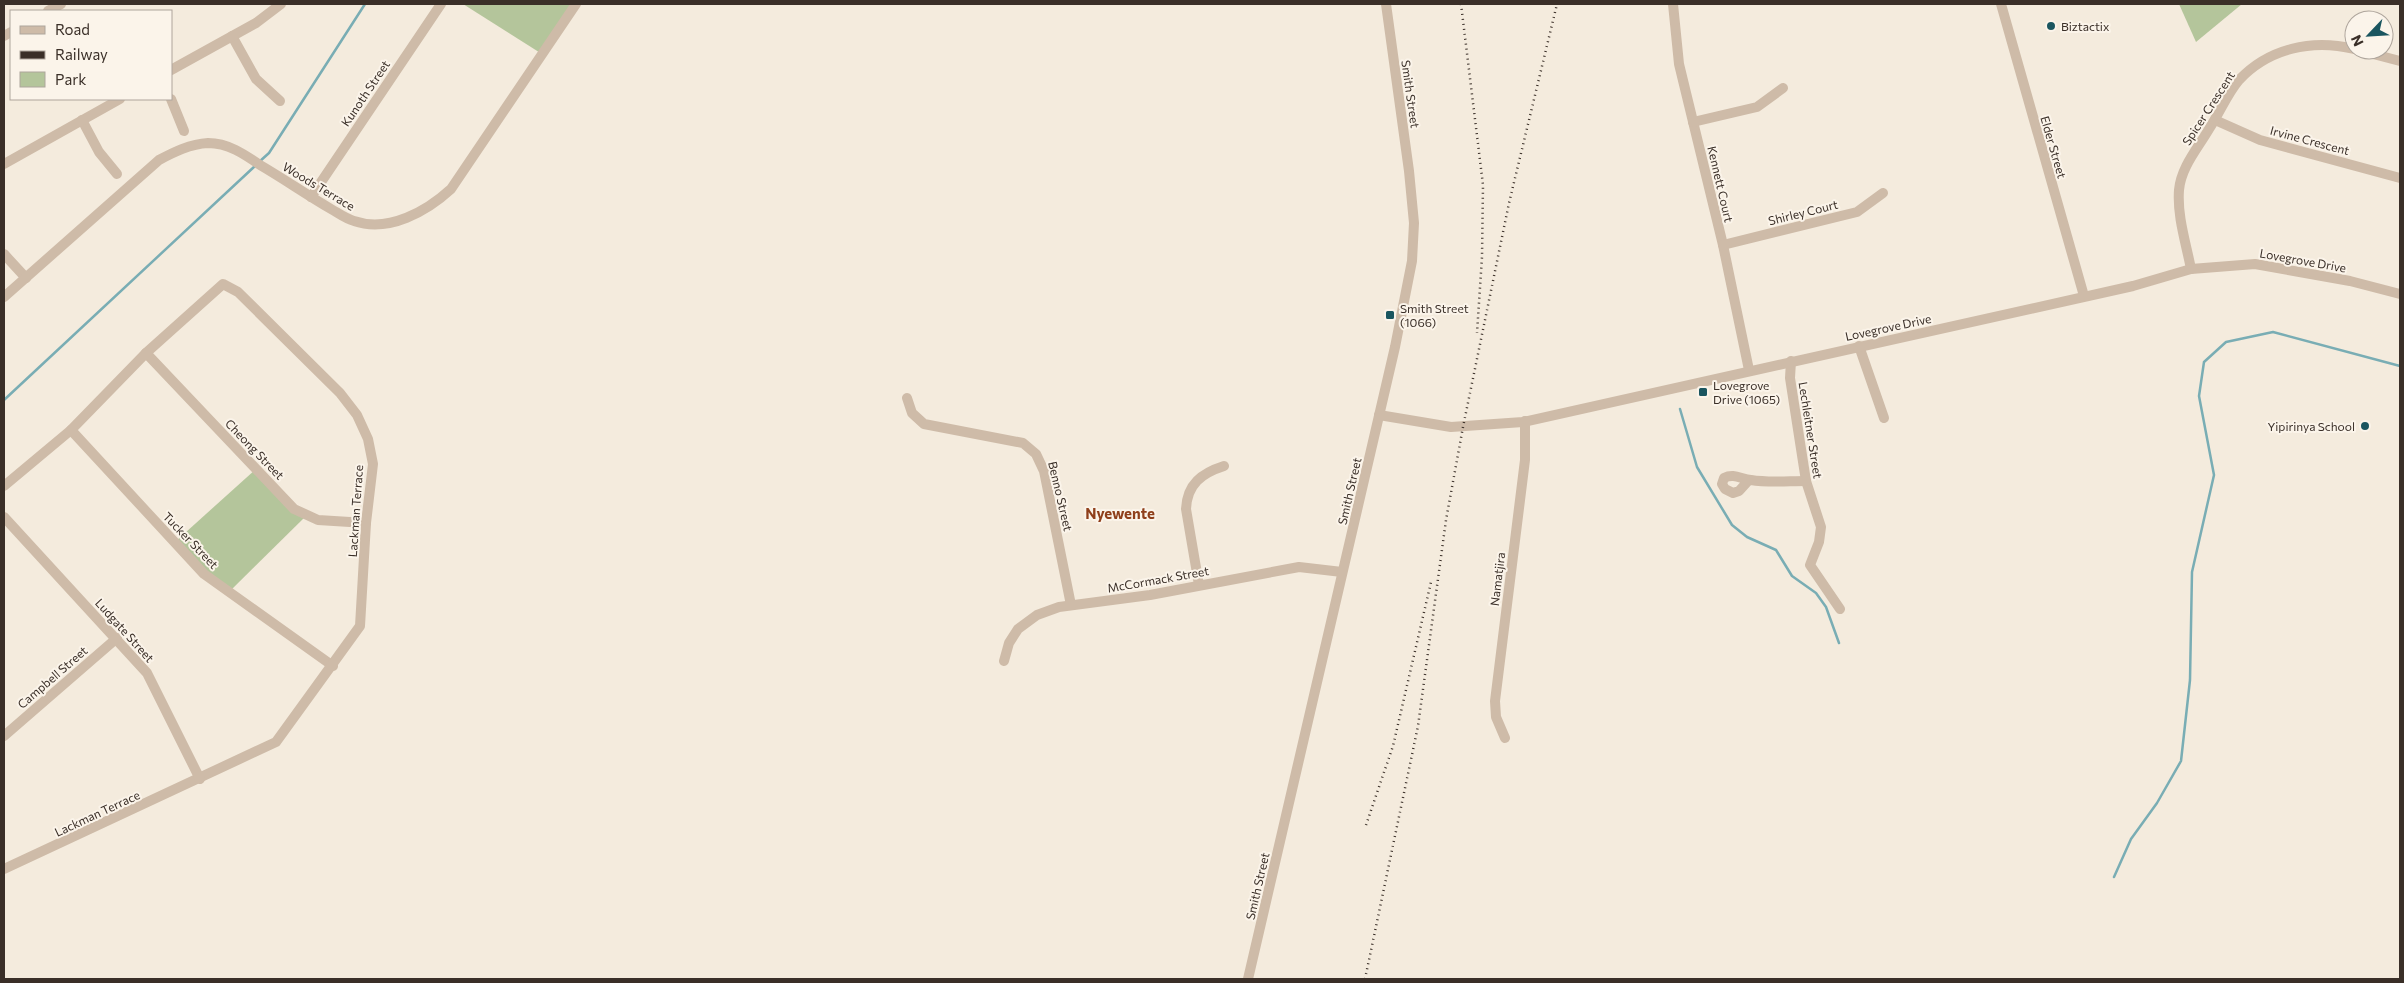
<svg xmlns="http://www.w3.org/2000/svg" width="2404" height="983" viewBox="0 0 2404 983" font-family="Commissioner,sans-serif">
  <rect width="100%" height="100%" fill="#f4ebdd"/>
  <g fill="#b4c59b">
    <polygon points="463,4 576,4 542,54"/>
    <polygon points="2179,4 2242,4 2196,42"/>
    <polygon points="257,468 306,516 229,592 175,542"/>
  </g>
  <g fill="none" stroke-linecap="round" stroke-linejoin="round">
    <g stroke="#79adb4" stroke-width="2.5">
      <polyline points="259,162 269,153 365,4"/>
      <polyline points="4,400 255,166"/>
      <polyline points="1680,409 1697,467 1732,525 1747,537 1776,550 1792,576 1816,593 1826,607 1839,643"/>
      <polyline points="2114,877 2131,839 2157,803 2181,761 2190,680 2192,572 2214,475 2199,396 2204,362 2226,342 2273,332 2400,366"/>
    </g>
    <g stroke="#cebba8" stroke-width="10">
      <polyline points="1673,4 1679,64 1723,245 1749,370"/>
      <polyline points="2001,4 2084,296"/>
      <polyline points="48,11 61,4"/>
      <polyline points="4,36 11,32"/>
      <polyline points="232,36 256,79 280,101"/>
      <polyline points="2358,50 2400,61"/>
      <polyline points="171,70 256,23 281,4"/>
      <polyline points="171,99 184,131"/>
      <polyline points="82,120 99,152 117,174"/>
      <polyline points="2215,120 2260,140 2400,178"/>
      <polyline points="1693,122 1757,107 1783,88"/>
      <polyline points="4,164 120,99"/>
      <polyline points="311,197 441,4"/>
      <polyline points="1723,245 1857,212 1883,193"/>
      <polyline points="4,254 26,278"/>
      <path d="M2191,269C2186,243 2177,216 2179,190C2181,167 2198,148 2209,129C2219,114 2227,94 2239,80C2269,48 2312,39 2354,49"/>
      <path d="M4,297L159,160C174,152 190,144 208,143C228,143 244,154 260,165C284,179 307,195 331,209C338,213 346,219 354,221C389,233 427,211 451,189L576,4"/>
      <polyline points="1859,346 1884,418"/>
      <polyline points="146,353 294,509 318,520 366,523"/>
      <polyline points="1791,361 1790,378 1806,481 1821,527 1819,542 1810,565 1840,609"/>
      <polyline points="907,398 912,413 924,424 1023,443 1036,454 1044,471 1071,605"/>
      <polyline points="1379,415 1451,427 1523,422 2133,286 2191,269 2255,264 2350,281 2400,294"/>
      <polyline points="71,430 204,574 333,666"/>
      <path d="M1749,480L1739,491L1733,493L1725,489L1722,484L1724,478C1734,473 1741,479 1751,480C1768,483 1788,481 1806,481"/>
      <polyline points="4,486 71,430 146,353 223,284 238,292 340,393 357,415 368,439 373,464 366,523 360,626 276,742 4,869"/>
      <polyline points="4,517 147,673 200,779"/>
      <path d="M1199,585L1186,509C1187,484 1202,473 1224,466"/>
      <polyline points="1004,661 1009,643 1018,629 1037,615 1059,607 1150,595 1299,567 1342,572"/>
      <polyline points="4,736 117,638"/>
      <polyline points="1505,738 1496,717 1495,701 1525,460 1525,421"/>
      <polyline points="1248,979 1395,347 1412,261 1414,223 1409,171 1386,4"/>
    </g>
    <g stroke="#3a2f28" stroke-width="2.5" stroke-dasharray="1 4" stroke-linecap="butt">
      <polyline points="1461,4 1483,185 1482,257 1477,333"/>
      <polyline points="1366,825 1393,746 1431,582"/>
      <polyline points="1365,979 1418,726 1446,520 1463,427 1509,203 1557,4"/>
    </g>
  </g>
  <g fill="#1a555f" stroke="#fbf4ea" stroke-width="2">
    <circle cx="2051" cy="26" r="5"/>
    <rect x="1385" y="310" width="10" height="10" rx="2.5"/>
    <rect x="1698" y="387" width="10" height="10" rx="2.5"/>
    <circle cx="2365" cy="426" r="5"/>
  </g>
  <g text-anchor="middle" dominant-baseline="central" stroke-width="4" stroke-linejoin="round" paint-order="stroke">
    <g font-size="12" fill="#3a2f28" stroke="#fbf4ea" text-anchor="start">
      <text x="2061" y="26">Biztactix</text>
      <text x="1400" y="308">Smith Street<tspan x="1400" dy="14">(1066)</tspan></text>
      <text x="1713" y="385">Lovegrove<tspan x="1713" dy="14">Drive (1065)</tspan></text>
      <text x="2355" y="426" text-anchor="end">Yipirinya School</text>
    </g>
    <g font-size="12" fill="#3a2f28" stroke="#fbf4ea">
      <text transform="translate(365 93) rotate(-56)">Kunoth Street</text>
      <text transform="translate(1411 94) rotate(82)">Smith Street</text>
      <text transform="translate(2208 108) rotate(-57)">Spicer Crescent</text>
      <text transform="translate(2310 140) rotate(15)">Irvine Crescent</text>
      <text transform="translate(2054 147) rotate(74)">Elder Street</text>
      <text transform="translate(1721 184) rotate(77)">Kennett Court</text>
      <text transform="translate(319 186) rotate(31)">Woods Terrace</text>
      <text transform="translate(1803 212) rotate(-14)">Shirley Court</text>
      <text transform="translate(2303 260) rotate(10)">Lovegrove Drive</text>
      <text transform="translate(1888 327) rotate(-12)">Lovegrove Drive</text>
      <text transform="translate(1811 430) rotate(81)">Lechleitner Street</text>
      <text transform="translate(255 449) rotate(46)">Cheong Street</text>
      <text transform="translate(1349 491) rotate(-77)">Smith Street</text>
      <text transform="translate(1061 496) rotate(77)">Benno Street</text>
      <text transform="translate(355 511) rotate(-86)">Lackman Terrace</text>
      <text transform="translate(191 540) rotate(46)">Tucker Street</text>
      <text transform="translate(1158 579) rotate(-10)">McCormack Street</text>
      <text transform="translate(1497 579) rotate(-83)">Namatjira</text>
      <text transform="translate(125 630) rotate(48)">Ludgate Street</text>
      <text transform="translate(52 677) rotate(-41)">Campbell Street</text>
      <text transform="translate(97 813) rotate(-25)">Lackman Terrace</text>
      <text transform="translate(1257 886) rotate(-77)">Smith Street</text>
    </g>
    <g font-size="15" font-weight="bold" fill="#8f3f1b" stroke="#fbf4ea">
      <text x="1120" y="513">Nyewente</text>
    </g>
  </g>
  <rect width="2404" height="983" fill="none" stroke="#3a2f28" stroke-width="10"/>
  <rect x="10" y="10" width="162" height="90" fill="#fbf4ea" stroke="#aea59c"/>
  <rect x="20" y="26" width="25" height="8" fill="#cebba8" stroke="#aea59c"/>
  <text x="55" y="35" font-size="15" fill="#3a2f28">Road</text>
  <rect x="20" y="51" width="25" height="8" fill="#3a2f28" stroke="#aea59c"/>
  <text x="55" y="60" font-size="15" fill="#3a2f28">Railway</text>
  <rect x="20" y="72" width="25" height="15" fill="#b4c59b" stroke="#aea59c"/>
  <text x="55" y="85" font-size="15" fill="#3a2f28">Park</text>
  <g transform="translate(2369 35) rotate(245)"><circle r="24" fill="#fbf4ea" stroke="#aea59c"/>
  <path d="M0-4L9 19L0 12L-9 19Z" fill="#1a555f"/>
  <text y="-8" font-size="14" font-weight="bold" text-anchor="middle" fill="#3a2f28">N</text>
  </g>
</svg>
